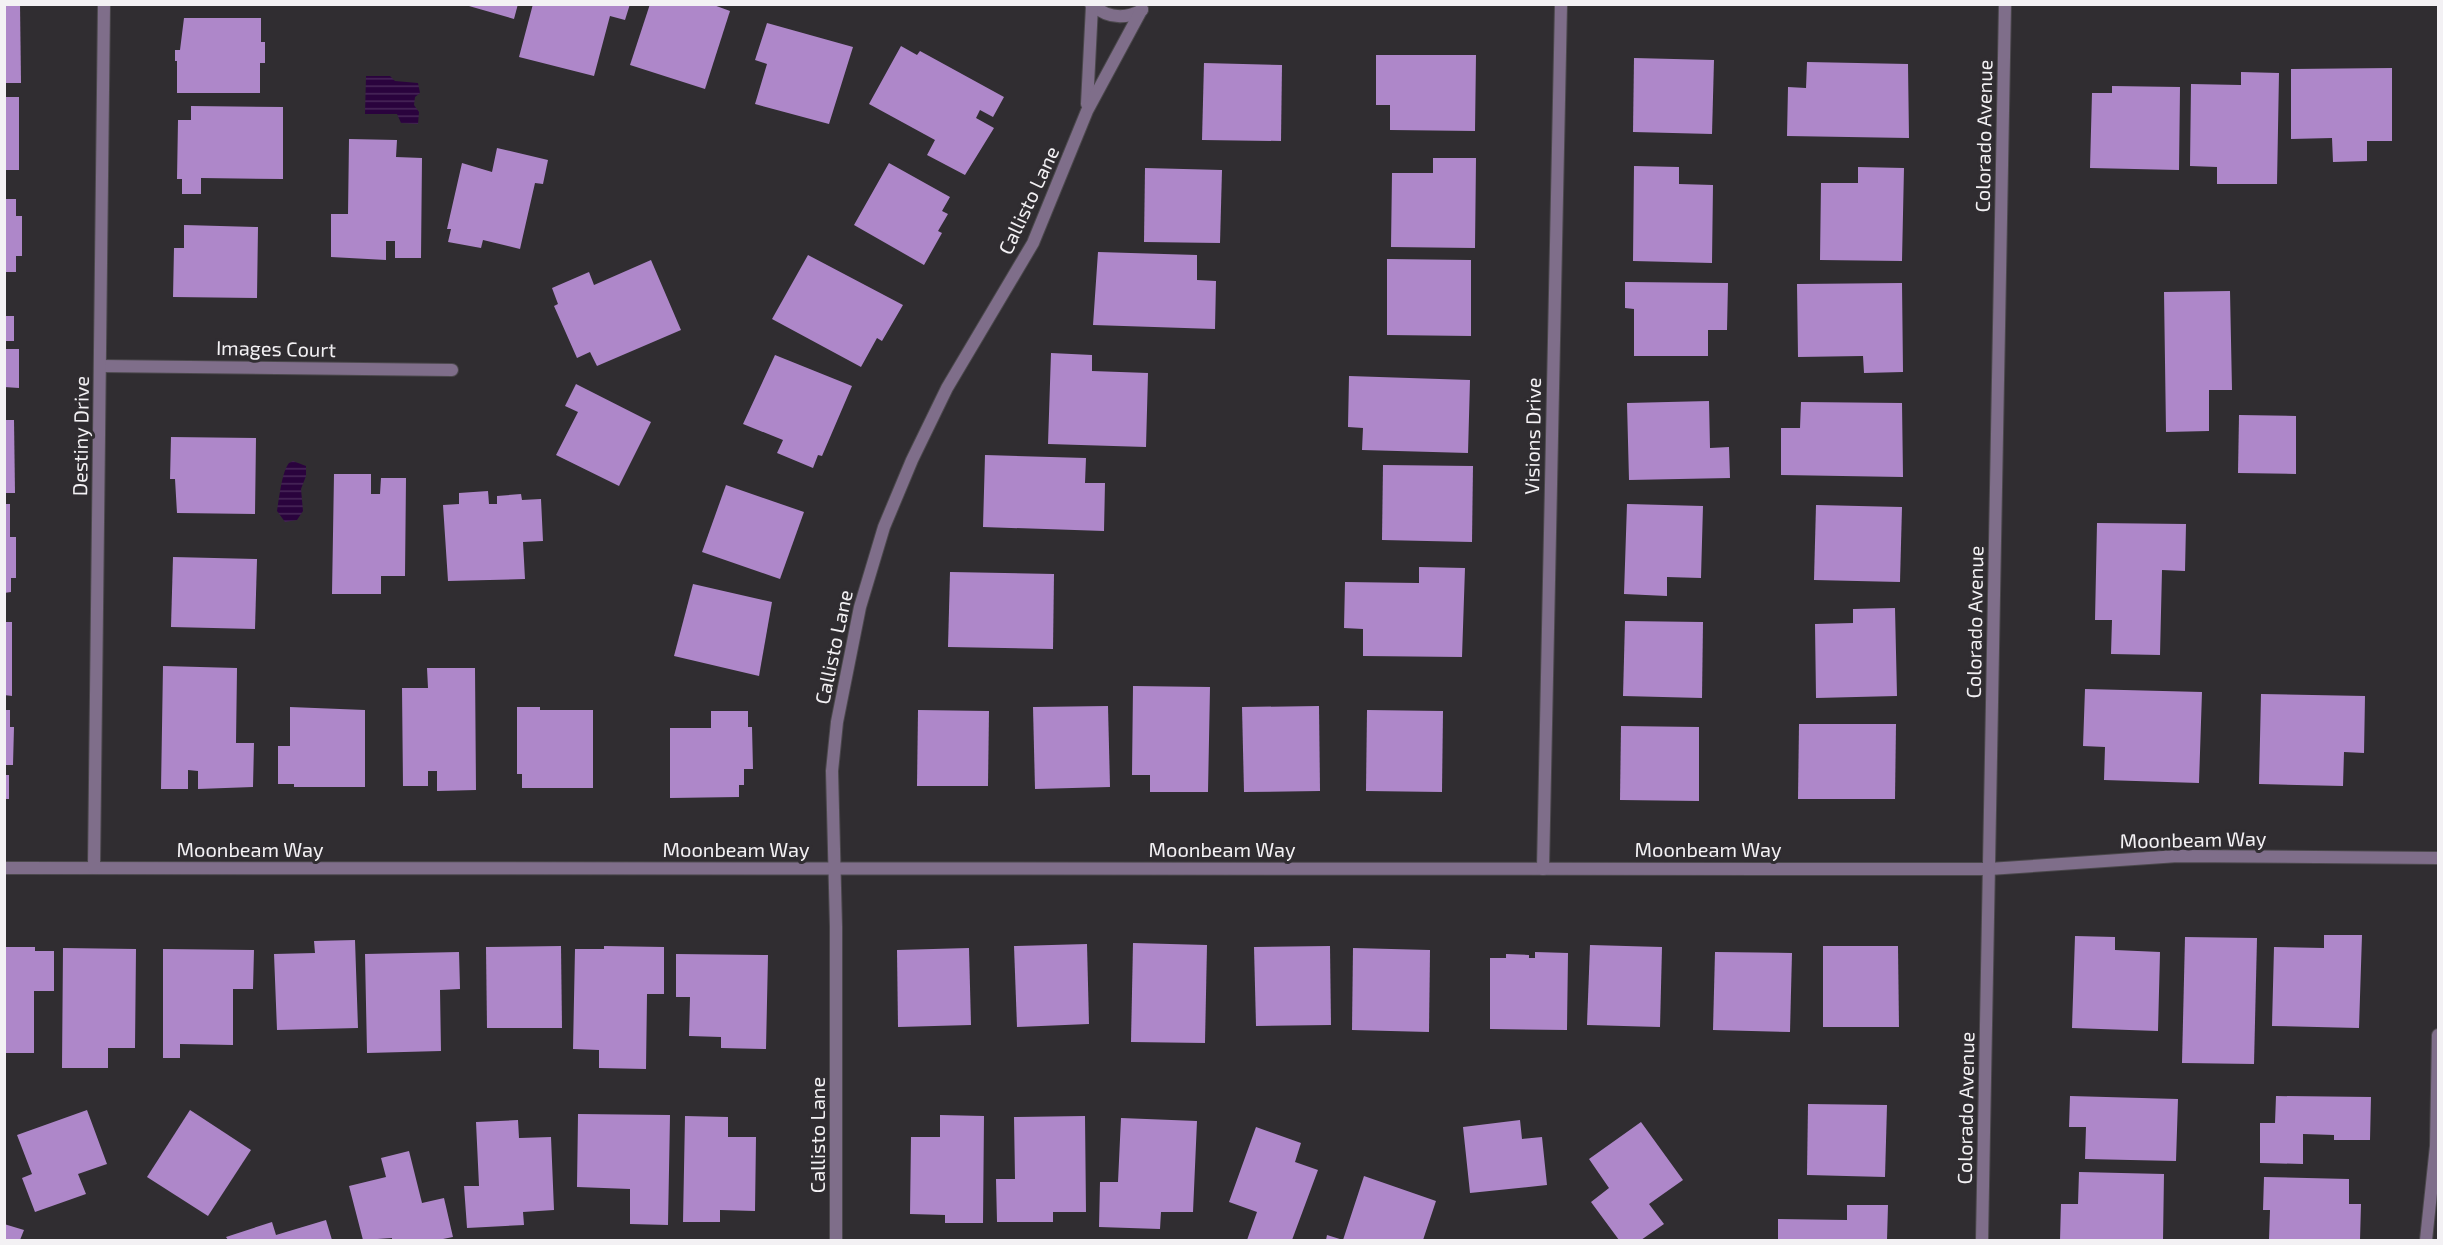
<svg xmlns="http://www.w3.org/2000/svg" width="2443" height="1245" viewBox="0 0 2443 1245" font-family="'Exo 2',sans-serif">
  <defs>
    <pattern id="water-rules" width="6" height="5" patternUnits="userSpaceOnUse" patternTransform="scale(1.5)"><rect width="6" height="5" fill="#2a033d"/><path d="M0 2.5h6" fill="none" stroke="#49285a"/></pattern>
  </defs>
  <rect width="100%" height="100%" fill="#302d31"/>
  <g fill="url(#water-rules)">
    <polygon points="366,76 390,76 395,81 418,83 420,93 415,97 414,105 419,112 418,124 401,123 397,114 365,114"/>
    <path d="M293,461L306,466V476L301,489L303,511L297,520L285,522L277,511C279,499 282,471 289,463Z"/>
  </g>
  <g fill="#ae87c9">
    <polygon points="4,4 20,4 21,83 4,83"/>
    <polygon points="462,4 518,4 514,19"/>
    <polygon points="533,4 630,4 625,20 610,16 594,76 519,57"/>
    <polygon points="650,4 711,4 730,11 705,89 630,65"/>
    <polygon points="184,18 261,18 261,42 265,42 265,63 260,63 260,93 177,93 177,61 175,61 175,50 180,50"/>
    <polygon points="767,23 853,47 829,124 755,104 767,64 755,60"/>
    <polygon points="901,46 917,55 920,51 1004,97 993,117 980,110 976,118 994,128 965,175 927,155 935,140 869,104"/>
    <polygon points="1376,55 1476,55 1475,131 1390,130 1390,105 1376,105"/>
    <polygon points="1634,58 1714,60 1712,134 1633,132"/>
    <polygon points="1807,62 1908,64 1909,138 1787,136 1788,87 1806,88"/>
    <polygon points="1204,63 1282,65 1281,141 1202,140"/>
    <polygon points="2392,68 2392,141 2367,141 2367,161 2333,162 2332,138 2291,139 2291,69"/>
    <polygon points="2241,72 2279,73 2277,184 2217,184 2217,167 2190,166 2191,84 2241,85"/>
    <polygon points="2112,86 2180,87 2179,170 2090,168 2092,93 2112,93"/>
    <rect x="4" y="97" width="15" height="73"/>
    <polygon points="191,106 283,107 283,179 201,178 201,194 182,194 182,179 177,179 178,120 191,120"/>
    <polygon points="349,139 397,140 396,157 422,158 421,258 395,258 395,241 386,241 386,260 331,257 331,214 348,214"/>
    <polygon points="497,148 548,160 543,184 535,183 520,249 483,240 481,248 448,242 451,229 447,229 462,163 492,172"/>
    <polygon points="1433,158 1476,158 1475,248 1391,247 1392,173 1433,173"/>
    <polygon points="889,163 950,197 942,211 948,214 938,231 942,233 924,265 854,225"/>
    <polygon points="1634,166 1679,167 1679,184 1713,185 1712,263 1633,261"/>
    <polygon points="1858,167 1904,168 1902,261 1820,260 1821,183 1858,183"/>
    <polygon points="1145,168 1222,170 1220,243 1144,242"/>
    <polygon points="4,199 16,199 16,216 22,216 22,256 16,256 16,272 4,272"/>
    <polygon points="184,225 258,227 257,298 173,297 174,248 184,248"/>
    <polygon points="1098,252 1197,255 1197,280 1216,281 1215,329 1093,325"/>
    <polygon points="808,255 903,305 882,341 877,338 861,367 772,319"/>
    <polygon points="1387,259 1471,260 1471,336 1387,335"/>
    <polygon points="651,260 681,330 597,366 590,352 577,358 554,306 558,304 552,288 589,272 594,285"/>
    <polygon points="1625,282 1728,283 1727,330 1708,330 1708,356 1634,356 1634,309 1625,308"/>
    <polygon points="1902,283 1903,372 1864,373 1863,356 1798,357 1797,284"/>
    <polygon points="2230,291 2232,390 2209,390 2209,431 2166,432 2164,292"/>
    <rect x="4" y="316" width="10" height="25"/>
    <polygon points="4,349 19,349 19,388 4,387"/>
    <polygon points="1051,353 1092,355 1092,371 1148,373 1146,447 1048,444"/>
    <polygon points="775,355 852,386 822,456 818,455 813,468 777,453 783,440 743,424"/>
    <polygon points="1349,376 1470,380 1468,453 1362,450 1363,428 1348,427"/>
    <polygon points="576,384 651,422 619,486 556,455 578,412 565,406"/>
    <polygon points="1709,401 1710,448 1729,447 1730,478 1629,480 1627,403"/>
    <polygon points="1801,402 1902,403 1903,477 1781,475 1781,428 1800,428"/>
    <polygon points="2239,415 2296,416 2296,474 2238,473"/>
    <polygon points="4,420 14,420 15,493 4,493"/>
    <polygon points="171,437 256,438 255,514 177,513 175,479 170,479"/>
    <polygon points="985,455 1086,458 1085,483 1105,483 1104,531 983,527"/>
    <polygon points="1383,465 1473,466 1472,542 1382,540"/>
    <polygon points="334,474 371,474 371,494 380,494 381,478 406,478 405,576 381,576 381,594 332,594"/>
    <polygon points="726,485 804,512 780,579 702,552"/>
    <polygon points="488,491 489,504 497,504 497,496 521,494 522,500 541,499 543,541 523,542 525,579 448,581 443,505 459,504 459,493"/>
    <polygon points="4,504 10,504 10,537 16,537 16,578 11,578 11,592 4,593"/>
    <polygon points="1627,504 1703,506 1701,578 1667,577 1667,596 1624,594"/>
    <polygon points="1816,505 1902,507 1900,582 1814,580"/>
    <polygon points="2097,523 2186,524 2185,571 2162,570 2160,655 2111,654 2112,620 2095,620"/>
    <polygon points="173,557 257,559 255,629 171,627"/>
    <polygon points="1419,567 1465,568 1462,657 1363,656 1363,629 1344,628 1345,582 1419,583"/>
    <polygon points="950,572 1054,574 1053,649 948,647"/>
    <polygon points="693,584 772,602 759,676 674,656"/>
    <polygon points="1895,608 1897,696 1816,698 1815,624 1853,623 1853,609"/>
    <polygon points="1625,621 1703,622 1702,698 1623,696"/>
    <polygon points="4,622 12,622 12,696 4,695"/>
    <polygon points="163,666 237,668 236,743 254,743 253,787 198,789 198,771 188,770 188,789 161,789"/>
    <polygon points="427,668 475,668 476,790 437,791 437,771 428,771 428,786 403,786 402,688 428,688"/>
    <polygon points="1133,686 1210,687 1208,792 1150,792 1150,775 1132,775"/>
    <polygon points="2085,689 2202,692 2199,783 2104,780 2105,747 2083,746"/>
    <polygon points="2261,694 2365,696 2364,753 2344,752 2343,786 2259,784"/>
    <polygon points="1108,706 1110,787 1035,789 1033,707"/>
    <polygon points="1319,706 1320,791 1244,792 1242,707"/>
    <polygon points="290,707 365,710 365,787 294,787 294,784 278,784 278,746 290,746"/>
    <polygon points="517,707 540,707 540,710 593,710 593,788 522,788 522,774 517,774"/>
    <polygon points="4,710 10,710 10,727 14,727 13,765 4,765"/>
    <polygon points="918,710 989,711 988,786 917,786"/>
    <polygon points="1367,710 1443,711 1442,792 1366,791"/>
    <polygon points="711,711 748,711 748,727 752,727 753,769 744,769 744,785 739,785 739,797 670,798 670,728 711,728"/>
    <polygon points="1799,724 1896,724 1895,799 1798,799"/>
    <polygon points="1621,726 1699,727 1699,801 1620,800"/>
    <rect x="4" y="775" width="5" height="24"/>
    <polygon points="2324,935 2362,935 2359,1028 2272,1026 2274,947 2324,948"/>
    <polygon points="2075,936 2115,937 2115,950 2160,952 2158,1031 2072,1028"/>
    <polygon points="2185,937 2257,938 2254,1064 2182,1063"/>
    <polygon points="355,940 358,1028 277,1030 274,954 315,953 314,941"/>
    <polygon points="1133,943 1207,945 1205,1043 1131,1042"/>
    <polygon points="1087,944 1089,1024 1017,1027 1014,946"/>
    <polygon points="1590,945 1662,947 1660,1027 1587,1025"/>
    <polygon points="561,946 562,1028 487,1028 486,947"/>
    <polygon points="604,946 664,947 664,994 647,994 646,1069 599,1068 599,1050 573,1049 575,949 604,949"/>
    <polygon points="1330,946 1331,1025 1256,1026 1254,947"/>
    <polygon points="1823,946 1898,946 1899,1027 1823,1027"/>
    <polygon points="4,947 35,947 35,951 54,951 54,991 34,991 34,1053 4,1053"/>
    <polygon points="63,948 136,949 135,1048 108,1048 108,1068 62,1068"/>
    <polygon points="969,948 971,1025 898,1027 897,950"/>
    <polygon points="1353,948 1430,950 1429,1032 1352,1030"/>
    <polygon points="163,949 254,950 253,989 233,989 233,1045 180,1044 180,1058 163,1058"/>
    <polygon points="459,952 460,989 440,990 441,1051 367,1053 365,954"/>
    <polygon points="1535,952 1568,953 1567,1030 1490,1029 1490,958 1506,958 1506,954 1529,955 1529,958 1535,958"/>
    <polygon points="1715,952 1792,953 1790,1032 1713,1030"/>
    <polygon points="676,954 768,955 766,1049 721,1048 721,1037 689,1036 690,997 676,997"/>
    <polygon points="2070,1096 2178,1099 2176,1161 2085,1159 2086,1127 2069,1127"/>
    <polygon points="2276,1096 2371,1097 2370,1140 2334,1140 2334,1135 2303,1134 2303,1164 2260,1163 2260,1123 2275,1123"/>
    <polygon points="1808,1104 1887,1105 1885,1177 1807,1175"/>
    <polygon points="87,1110 107,1164 78,1174 86,1194 35,1212 22,1178 32,1174 17,1135"/>
    <polygon points="190,1110 251,1150 208,1216 147,1177"/>
    <polygon points="578,1114 670,1115 668,1225 630,1224 630,1189 577,1187"/>
    <polygon points="940,1115 984,1116 983,1223 945,1223 945,1215 910,1214 911,1137 940,1137"/>
    <polygon points="685,1116 728,1117 728,1137 756,1137 755,1211 720,1210 720,1222 683,1222"/>
    <polygon points="1085,1116 1086,1212 1053,1212 1053,1222 997,1222 996,1179 1015,1179 1014,1117"/>
    <polygon points="1121,1118 1197,1121 1193,1212 1161,1212 1160,1229 1099,1227 1100,1182 1118,1182"/>
    <polygon points="518,1120 519,1138 551,1137 554,1210 523,1212 524,1225 467,1228 464,1186 479,1186 476,1122"/>
    <polygon points="1520,1120 1522,1139 1542,1137 1547,1185 1470,1193 1463,1127"/>
    <polygon points="1641,1122 1683,1180 1649,1204 1664,1224 1641,1240 1619,1240 1591,1202 1609,1188 1589,1159"/>
    <polygon points="1256,1127 1301,1143 1295,1162 1318,1170 1292,1240 1247,1240 1257,1212 1229,1202"/>
    <polygon points="409,1151 422,1203 444,1198 453,1237 438,1240 392,1240 392,1238 363,1240 349,1186 386,1177 381,1158"/>
    <polygon points="2079,1172 2164,1174 2163,1240 2060,1240 2061,1204 2078,1204"/>
    <polygon points="1364,1176 1436,1201 1423,1240 1326,1240 1327,1235 1343,1240"/>
    <polygon points="2264,1177 2349,1179 2349,1204 2361,1204 2360,1240 2269,1240 2270,1210 2263,1210"/>
    <polygon points="1847,1205 1888,1205 1887,1240 1778,1240 1778,1219 1847,1220"/>
    <polygon points="326,1220 332,1240 228,1240 226,1237 272,1222 276,1235"/>
    <polygon points="4,1224 24,1230 20,1240 4,1240"/>
  </g>
  <g fill="none" stroke-linecap="round" stroke-linejoin="round">
    <g stroke="#4b484c" stroke-width="14">
      <g id="minor">
        <path d="M1091,4C1107,18 1124,20 1142,10"/>
        <polyline points="1087,104 1092,6"/>
        <polyline points="100,366 452,370"/>
        <polyline points="4,868 1989,869 2178,856 2438,858"/>
        <polyline points="94,868 104,4"/>
        <polyline points="1543,869 1561,4"/>
        <polyline points="836,1240 836,927 832,771 837,722 860,607 884,527 912,460 947,388 1033,243 1087,111 1142,9"/>
        <polyline points="1982,1240 2005,4"/>
        <polyline points="2426,1240 2436,1146 2438,1035"/>
      </g>
    </g>
    <use href="#minor" stroke="#7f6e8a" stroke-width="12"/>
  </g>
  <g text-anchor="middle" dominant-baseline="central" stroke-width="6" stroke-linejoin="round" paint-order="stroke">
    <g font-size="20" fill="#f3f1f4" stroke="#302d31">
      <text transform="translate(1983 136) rotate(-89)">Colorado Avenue</text>
      <text transform="translate(1028 200) rotate(-65)">Callisto Lane</text>
      <text transform="translate(276 348) rotate(1)">Images Court</text>
      <text transform="translate(80 436) rotate(-89)">Destiny Drive</text>
      <text transform="translate(1532 436) rotate(-89)">Visions Drive</text>
      <text transform="translate(1974 622) rotate(-89)">Colorado Avenue</text>
      <text transform="translate(833 647) rotate(-78)">Callisto Lane</text>
      <text transform="translate(2193 839) rotate(-1)">Moonbeam Way</text>
      <text x="250" y="849">Moonbeam Way</text>
      <text x="736" y="849">Moonbeam Way</text>
      <text x="1222" y="849">Moonbeam Way</text>
      <text x="1708" y="849">Moonbeam Way</text>
      <text transform="translate(1965 1108) rotate(-89)">Colorado Avenue</text>
      <text transform="translate(817 1135) rotate(-90)">Callisto Lane</text>
    </g>
  </g>
  <rect width="2443" height="1245" fill="none" stroke="#f3f1f4" stroke-width="12"/>
</svg>
